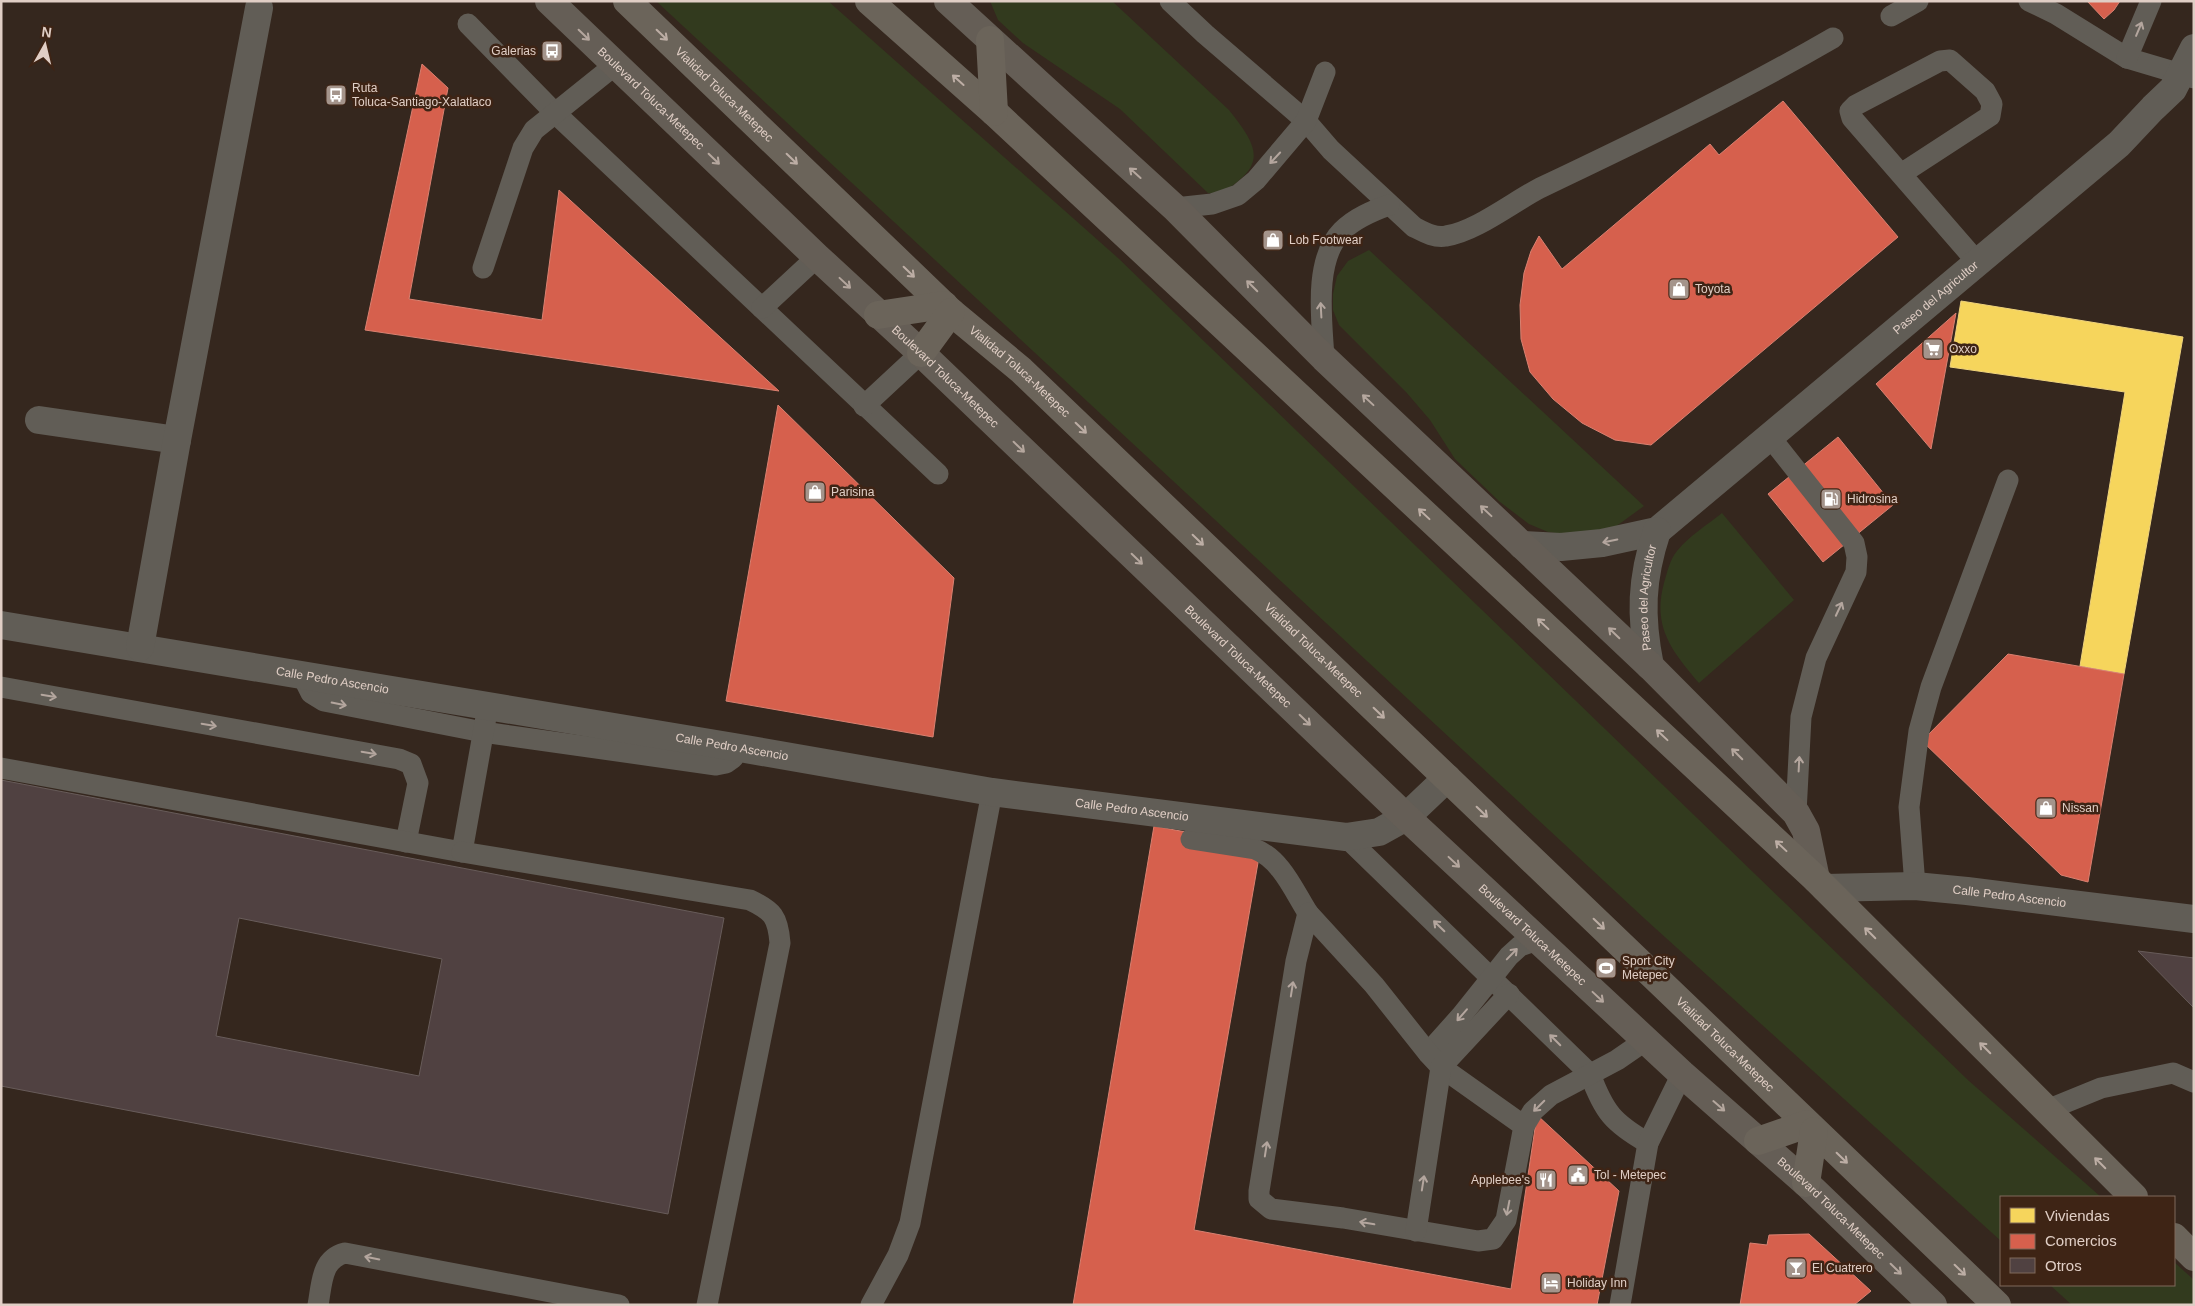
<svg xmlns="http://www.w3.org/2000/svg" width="2195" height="1306" viewBox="0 0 2195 1306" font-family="Arial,sans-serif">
  <rect width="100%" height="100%" fill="#35271e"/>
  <g fill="#323a1e">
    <polygon points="656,1 828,1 1118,258 1969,1081 2101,1197 2001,1197 2001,1241 1645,919"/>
    <path d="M990,1H1112L1229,110C1260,149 1267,165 1220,194L1208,193L1120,109L1023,43L998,20Z"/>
    <polygon points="1369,250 1644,506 1611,530 1564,534 1548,532 1529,524 1500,502 1455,459 1430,420 1406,392 1339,325 1333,310 1333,294 1337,276 1348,261"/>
    <path d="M1722,513L1794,600L1699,683C1672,651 1652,627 1664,583C1667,573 1670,559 1677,551C1689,536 1707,525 1722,513Z"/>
    <polygon points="2174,1262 2194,1280 2194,1305 2072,1305 2050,1285 2174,1285"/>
  </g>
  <polygon fill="#f6d55c" stroke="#efd37c" points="1961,301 2183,337 2124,674 2080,666 2125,392 1950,367"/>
  <g fill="#d6604d" stroke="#d98171">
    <polygon points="2087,1 2120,1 2114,10 2104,19"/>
    <polygon points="422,64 448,88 409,299 542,320 559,190 779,391 365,330"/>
    <polygon points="1783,101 1898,237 1651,445 1615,440 1582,423 1553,399 1530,372 1521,339 1520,305 1524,273 1531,251 1539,236 1562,269 1710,144 1719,155"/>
    <polygon points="1956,313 1931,449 1876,384"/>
    <polygon points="778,405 954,578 933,737 726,701"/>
    <polygon points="1838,437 1893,505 1823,562 1768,494"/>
    <polygon points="2008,654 2124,674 2088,882 2061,875 1922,741"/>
    <polygon points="1154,826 1191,833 1259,857 1194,1230 1511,1289 1537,1115 1619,1191 1597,1305 1073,1305"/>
    <polygon points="1809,1234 1871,1291 1854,1305 1740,1305 1750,1243 1767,1245 1769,1235"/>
  </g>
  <g fill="#504141" stroke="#685c5a" fill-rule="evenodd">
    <path d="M1,780L724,918L668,1214L1,1086ZM239,918L442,959L419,1076L216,1036Z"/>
    <polygon points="2138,951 2194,958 2194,1008"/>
  </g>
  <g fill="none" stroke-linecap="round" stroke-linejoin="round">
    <g stroke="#615d56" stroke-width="21">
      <path d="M1170,1L1205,34L1306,121L1331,150L1414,227C1424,232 1434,238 1446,236C1475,232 1513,202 1540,188C1639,141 1738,93 1833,38"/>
      <polyline points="2029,1 2056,14 2127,58 2194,78"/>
      <polyline points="1891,16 1918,1"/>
      <polyline points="468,24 554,112 938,474"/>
      <polyline points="2127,58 2151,1"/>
      <polyline points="1901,174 1990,116 1992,104 1985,91 1950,60 1940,61 1856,105 1850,111 1852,118 1978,263"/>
      <polyline points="1175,208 1212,204 1238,195 1256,180 1306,121 1325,72"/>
      <polyline points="483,268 523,148 534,130 615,65"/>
      <polyline points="762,308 817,257"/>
      <path d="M1324,358C1322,321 1313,260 1342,231C1355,218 1372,211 1389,205"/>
      <polyline points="864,406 921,353"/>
      <polyline points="1770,437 1854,543 1857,557 1856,572 1816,658 1801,717 1796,813"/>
      <polyline points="309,677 306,683 311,693 324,701 483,732 716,765 726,763 733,758 734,747"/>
      <polyline points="1,687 399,759 411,764 418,783 406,842"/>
      <polyline points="1,768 462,852 488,706"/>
      <path d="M1346,837L1590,1074C1604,1112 1613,1123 1648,1143"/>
      <path d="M1191,839L1255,849C1281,859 1294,891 1308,913"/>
      <path d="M462,852L750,900C773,911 778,917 780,943L707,1305"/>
      <polyline points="1915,886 1909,807 1919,731 1931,687 2008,480"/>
      <polyline points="1428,1053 1461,1016 1509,956 1520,946 1537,940"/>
      <polyline points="2047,1110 2101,1088 2173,1073 2194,1082"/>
      <polyline points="1524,1126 1441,1067 1428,1053 1374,985 1308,913 1296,961 1259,1191 1259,1199 1271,1209 1343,1218 1478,1241 1493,1239 1506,1220 1524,1126 1533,1111 1551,1095 1617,1060 1646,1040"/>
      <polyline points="1416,1231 1441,1067 1509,994"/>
      <path d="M318,1305C322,1284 321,1259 345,1253L619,1305"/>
      <polyline points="871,1305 898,1255 910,1223 992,792"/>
      <polyline points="1620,1305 1648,1143 1682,1074"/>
    </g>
    <g stroke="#615d56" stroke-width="28">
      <polyline points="39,420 177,440"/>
      <path id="s1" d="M1522,545L1561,547L1602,543L1657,531L2119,144L2153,108L2173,89L2194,48"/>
      <path id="s2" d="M1,625L734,747L992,792L1346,837L1379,832L1406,817L1447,778"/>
      <polyline points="140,647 177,440 259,8"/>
      <path id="s3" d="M1650,666C1640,616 1641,579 1657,531"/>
      <path id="s4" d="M1825,888L1915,886L1967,891L2194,919"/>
    </g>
    <g stroke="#655e56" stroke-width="28">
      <path id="s5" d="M549,1L817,257L921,353L1406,817L1682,1074L1806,1183L1933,1305"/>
      <polyline points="948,1 1175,208 1324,358 1650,666 1796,813 1806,831 1816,879"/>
    </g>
    <g stroke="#6b645a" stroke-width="28">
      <path id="s6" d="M627,1L951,312L1021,370L1997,1305"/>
      <polyline points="869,1 994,112 1816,879 2134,1197"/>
      <polyline points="990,40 994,112"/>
      <polyline points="878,315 944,305"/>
      <polyline points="921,353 951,312"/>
      <polyline points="1758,1141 1807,1124"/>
      <polyline points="1806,1183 1814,1131"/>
      <polyline points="2174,1237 2194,1257"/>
    </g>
  </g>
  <defs><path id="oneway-shaft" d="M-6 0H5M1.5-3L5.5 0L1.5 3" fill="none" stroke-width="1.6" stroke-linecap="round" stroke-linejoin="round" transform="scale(1.25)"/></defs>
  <g stroke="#b4a69e">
    <use href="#oneway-shaft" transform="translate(2139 29) rotate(-67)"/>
    <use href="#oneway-shaft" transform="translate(1275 158) rotate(133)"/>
    <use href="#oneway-shaft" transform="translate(1321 310) rotate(-93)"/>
    <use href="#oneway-shaft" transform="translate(1610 541) rotate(168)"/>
    <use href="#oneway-shaft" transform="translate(1839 609) rotate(-65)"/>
    <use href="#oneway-shaft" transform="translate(49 696) rotate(10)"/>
    <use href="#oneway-shaft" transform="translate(339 704) rotate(11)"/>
    <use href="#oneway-shaft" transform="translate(209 725) rotate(10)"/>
    <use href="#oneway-shaft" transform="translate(369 753) rotate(10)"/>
    <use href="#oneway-shaft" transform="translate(1799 764) rotate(-87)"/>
    <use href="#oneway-shaft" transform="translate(1439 926) rotate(-136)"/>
    <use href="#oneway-shaft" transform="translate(1512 954) rotate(-46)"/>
    <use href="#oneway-shaft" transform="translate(1292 989) rotate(-81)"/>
    <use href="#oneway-shaft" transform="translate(1462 1015) rotate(131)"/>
    <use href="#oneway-shaft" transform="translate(1555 1040) rotate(-135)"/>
    <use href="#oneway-shaft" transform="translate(1539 1106) rotate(135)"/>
    <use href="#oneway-shaft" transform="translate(1266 1149) rotate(-81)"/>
    <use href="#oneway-shaft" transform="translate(1423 1183) rotate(-81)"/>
    <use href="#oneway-shaft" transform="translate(1508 1208) rotate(101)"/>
    <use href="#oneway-shaft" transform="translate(1367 1223) rotate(-170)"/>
    <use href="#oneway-shaft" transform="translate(372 1258) rotate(-169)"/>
  </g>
  <g stroke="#b5a79e">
    <use href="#oneway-shaft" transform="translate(584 35) rotate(44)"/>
    <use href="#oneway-shaft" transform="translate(714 159) rotate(44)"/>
    <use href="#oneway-shaft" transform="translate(1135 173) rotate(-138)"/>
    <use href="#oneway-shaft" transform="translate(845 283) rotate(43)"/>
    <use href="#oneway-shaft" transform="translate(1252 286) rotate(-135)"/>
    <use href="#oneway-shaft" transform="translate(1368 400) rotate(-137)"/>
    <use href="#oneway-shaft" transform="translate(1019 447) rotate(44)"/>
    <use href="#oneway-shaft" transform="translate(1486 511) rotate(-137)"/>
    <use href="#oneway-shaft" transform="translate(1137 559) rotate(44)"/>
    <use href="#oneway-shaft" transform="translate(1614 633) rotate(-136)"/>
    <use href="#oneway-shaft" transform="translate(1305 720) rotate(44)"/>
    <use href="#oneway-shaft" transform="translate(1737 754) rotate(-135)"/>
    <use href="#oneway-shaft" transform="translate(1454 862) rotate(43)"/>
    <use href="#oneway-shaft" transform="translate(1598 997) rotate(43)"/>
    <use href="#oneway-shaft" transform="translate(1719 1106) rotate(41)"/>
    <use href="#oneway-shaft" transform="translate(1896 1269) rotate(44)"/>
  </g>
  <g stroke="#bdaea5">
    <use href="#oneway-shaft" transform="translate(662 35) rotate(44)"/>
    <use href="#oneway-shaft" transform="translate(958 80) rotate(-138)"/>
    <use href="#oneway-shaft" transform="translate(792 159) rotate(44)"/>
    <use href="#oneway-shaft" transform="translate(909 272) rotate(44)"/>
    <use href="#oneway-shaft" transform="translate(1081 428) rotate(44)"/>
    <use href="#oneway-shaft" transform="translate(1424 514) rotate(-137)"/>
    <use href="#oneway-shaft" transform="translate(1198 540) rotate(44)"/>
    <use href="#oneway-shaft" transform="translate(1543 624) rotate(-137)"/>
    <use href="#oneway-shaft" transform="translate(1379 713) rotate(44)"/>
    <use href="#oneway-shaft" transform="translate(1662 735) rotate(-137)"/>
    <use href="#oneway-shaft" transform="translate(1482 812) rotate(44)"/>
    <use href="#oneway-shaft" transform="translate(1781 846) rotate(-137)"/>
    <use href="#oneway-shaft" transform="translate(1599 924) rotate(44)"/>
    <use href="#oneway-shaft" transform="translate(1870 933) rotate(-135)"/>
    <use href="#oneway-shaft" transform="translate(1985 1048) rotate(-135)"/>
    <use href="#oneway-shaft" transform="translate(1842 1158) rotate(44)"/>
    <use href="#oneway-shaft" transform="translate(2100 1163) rotate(-135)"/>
    <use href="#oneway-shaft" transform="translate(1960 1270) rotate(44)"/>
  </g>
  <defs>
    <g id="bus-square" transform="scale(1.125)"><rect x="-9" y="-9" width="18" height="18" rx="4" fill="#a4948b" stroke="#3e2415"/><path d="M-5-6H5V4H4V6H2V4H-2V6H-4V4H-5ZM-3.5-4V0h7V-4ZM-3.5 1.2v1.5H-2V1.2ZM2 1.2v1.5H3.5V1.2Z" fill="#fff"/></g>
    <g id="shop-square" transform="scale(1.125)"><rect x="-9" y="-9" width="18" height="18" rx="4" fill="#a4948b" stroke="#3e2415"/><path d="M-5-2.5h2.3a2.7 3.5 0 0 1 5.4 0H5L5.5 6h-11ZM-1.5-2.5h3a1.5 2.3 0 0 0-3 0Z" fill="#fff"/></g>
    <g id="supermarket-square" transform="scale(1.125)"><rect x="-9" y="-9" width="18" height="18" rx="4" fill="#a4948b" stroke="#3e2415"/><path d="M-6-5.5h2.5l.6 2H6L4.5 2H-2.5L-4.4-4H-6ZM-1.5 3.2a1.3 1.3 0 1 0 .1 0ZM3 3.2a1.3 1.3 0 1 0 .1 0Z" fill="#fff"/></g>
    <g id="fuel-square" transform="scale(1.125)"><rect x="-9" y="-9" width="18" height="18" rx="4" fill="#a4948b" stroke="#3e2415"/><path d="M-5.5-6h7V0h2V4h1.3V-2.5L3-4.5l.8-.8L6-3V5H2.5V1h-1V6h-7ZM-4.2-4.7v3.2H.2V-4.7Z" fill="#fff"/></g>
    <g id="stadium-square" transform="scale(1.125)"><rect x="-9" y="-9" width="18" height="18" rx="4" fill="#a4948b" stroke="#3e2415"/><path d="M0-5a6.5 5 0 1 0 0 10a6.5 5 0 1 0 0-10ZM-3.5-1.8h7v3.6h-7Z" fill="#fff"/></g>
    <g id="civic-square" transform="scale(1.125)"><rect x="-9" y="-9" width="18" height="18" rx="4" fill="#a4948b" stroke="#3e2415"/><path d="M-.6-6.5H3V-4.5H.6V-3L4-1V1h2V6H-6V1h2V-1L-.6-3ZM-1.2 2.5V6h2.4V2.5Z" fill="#fff"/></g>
    <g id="restaurant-square" transform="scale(1.125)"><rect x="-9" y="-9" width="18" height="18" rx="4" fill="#a4948b" stroke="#3e2415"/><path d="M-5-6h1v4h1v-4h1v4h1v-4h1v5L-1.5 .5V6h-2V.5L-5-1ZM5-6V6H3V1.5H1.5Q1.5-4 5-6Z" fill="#fff"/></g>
    <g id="bar-square" transform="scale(1.125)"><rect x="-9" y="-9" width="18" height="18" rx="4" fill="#a4948b" stroke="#3e2415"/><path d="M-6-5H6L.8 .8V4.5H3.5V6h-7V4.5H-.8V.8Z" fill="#fff"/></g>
    <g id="hotel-square" transform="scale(1.125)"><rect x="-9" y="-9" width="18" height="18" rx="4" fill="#a4948b" stroke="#3e2415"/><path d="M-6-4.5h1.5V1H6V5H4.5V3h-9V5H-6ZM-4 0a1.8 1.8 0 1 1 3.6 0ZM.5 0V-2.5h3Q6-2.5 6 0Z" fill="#fff"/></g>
  </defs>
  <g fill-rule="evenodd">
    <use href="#bus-square" x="552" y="51"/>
    <use href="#bus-square" x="336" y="95"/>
    <use href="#shop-square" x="1273" y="240"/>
    <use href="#shop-square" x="1679" y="289"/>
    <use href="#supermarket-square" x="1933" y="349"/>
    <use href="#shop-square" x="815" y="492"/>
    <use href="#fuel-square" x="1831" y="499"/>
    <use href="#shop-square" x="2046" y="808"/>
    <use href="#stadium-square" x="1606" y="968"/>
    <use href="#civic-square" x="1578" y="1175"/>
    <use href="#restaurant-square" x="1546" y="1180"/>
    <use href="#bar-square" x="1796" y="1268"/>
    <use href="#hotel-square" x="1551" y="1283"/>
  </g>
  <g text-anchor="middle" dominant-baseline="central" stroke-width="5" stroke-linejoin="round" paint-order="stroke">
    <g font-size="12" fill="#e0cec5" stroke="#3e2415" text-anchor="start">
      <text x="536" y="51" text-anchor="end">Galerias</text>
      <text x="352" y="88">Ruta<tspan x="352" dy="14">Toluca-Santiago-Xalatlaco</tspan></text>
      <text x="1289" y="240">Lob Footwear</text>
      <text x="1695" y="289">Toyota</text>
      <text x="1949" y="349">Oxxo</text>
      <text x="831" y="492">Parisina</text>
      <text x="1847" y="499">Hidrosina</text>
      <text x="2062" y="808">Nissan</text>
      <text x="1622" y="961">Sport City<tspan x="1622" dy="14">Metepec</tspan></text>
      <text x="1594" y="1175">Tol - Metepec</text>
      <text x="1530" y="1180" text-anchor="end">Applebee's</text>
      <text x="1812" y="1268">El Cuatrero</text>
      <text x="1567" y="1283">Holiday Inn</text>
    </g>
    <g font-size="12" fill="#e0cec5" stroke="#3e2415">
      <text stroke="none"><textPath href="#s6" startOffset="135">Vialidad Toluca-Metepec</textPath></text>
      <text stroke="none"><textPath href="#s5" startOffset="141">Boulevard Toluca-Metepec</textPath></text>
      <text stroke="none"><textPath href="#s1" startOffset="500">Paseo del Agricultor</textPath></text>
      <text stroke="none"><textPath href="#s6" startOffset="540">Vialidad Toluca-Metepec</textPath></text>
      <text stroke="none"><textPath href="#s5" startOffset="546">Boulevard Toluca-Metepec</textPath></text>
      <text stroke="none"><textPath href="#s3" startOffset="69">Paseo del Agricultor</textPath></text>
      <text stroke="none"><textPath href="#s6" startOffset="945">Vialidad Toluca-Metepec</textPath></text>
      <text stroke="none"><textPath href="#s5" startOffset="951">Boulevard Toluca-Metepec</textPath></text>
      <text stroke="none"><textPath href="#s2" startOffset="336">Calle Pedro Ascencio</textPath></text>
      <text stroke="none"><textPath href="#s2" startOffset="741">Calle Pedro Ascencio</textPath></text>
      <text stroke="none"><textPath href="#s2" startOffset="1146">Calle Pedro Ascencio</textPath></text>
      <text stroke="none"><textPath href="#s4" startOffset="185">Calle Pedro Ascencio</textPath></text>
      <text stroke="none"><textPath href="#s5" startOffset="1356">Boulevard Toluca-Metepec</textPath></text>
      <text stroke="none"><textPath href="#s6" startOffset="1515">Vialidad Toluca-Metepec</textPath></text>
      <text stroke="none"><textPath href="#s5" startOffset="1761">Boulevard Toluca-Metepec</textPath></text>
    </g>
  </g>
  <rect width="2195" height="1306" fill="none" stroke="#e0cec5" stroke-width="5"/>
  <rect x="2000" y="1196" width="175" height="90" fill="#3e2415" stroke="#7f685b"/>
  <rect x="2010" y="1208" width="25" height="15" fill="#f6d55c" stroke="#7f685b"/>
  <text x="2045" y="1221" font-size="15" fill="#e0cec5">Viviendas</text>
  <rect x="2010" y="1234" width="25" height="15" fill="#d6604d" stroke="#7f685b"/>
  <text x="2045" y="1246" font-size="15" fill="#e0cec5">Comercios</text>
  <rect x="2010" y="1258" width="25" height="15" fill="#504141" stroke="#7f685b"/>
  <text x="2045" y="1271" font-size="15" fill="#e0cec5">Otros</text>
  <g transform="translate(45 45) rotate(8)" stroke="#3e2415" stroke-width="4" paint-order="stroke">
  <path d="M0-4L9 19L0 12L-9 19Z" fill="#e0cec5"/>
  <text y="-8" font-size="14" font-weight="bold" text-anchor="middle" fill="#e0cec5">N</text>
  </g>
</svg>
